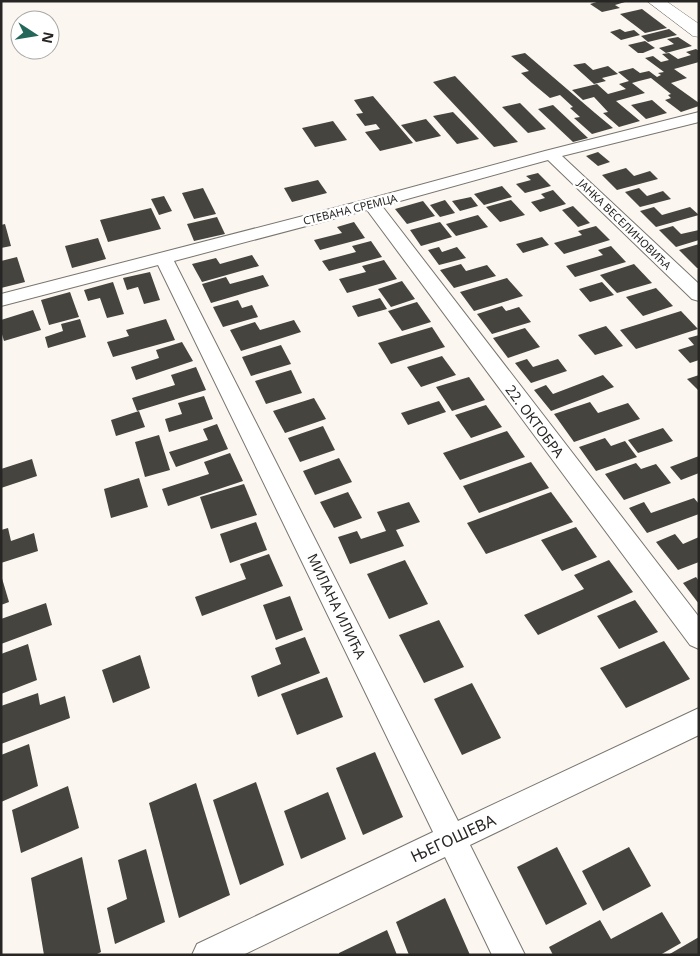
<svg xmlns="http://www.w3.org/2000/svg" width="700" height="956" viewBox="0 0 700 956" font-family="'Noto Sans',sans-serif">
  <rect width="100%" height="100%" fill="#fbf6f0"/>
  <g fill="#45443e">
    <polygon points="600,1 625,1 625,2 615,5 620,8 602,12 590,4"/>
    <polygon points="642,9 667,28 645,33 620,14"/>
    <polygon points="620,29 625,32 634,30 640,35 621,40 610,32"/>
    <polygon points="669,29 677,35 648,42 641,36"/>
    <polygon points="678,37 692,46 666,53 659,48 674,44 667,39"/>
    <polygon points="645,41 655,48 643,53 638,53 628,45"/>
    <polygon points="696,49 699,51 699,62 674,69 687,78 671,83 699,103 699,106 681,112 665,100 671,98 668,95 671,94 651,78 639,81 632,83 645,93 616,101 640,121 619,127 603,113 608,112 594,97 583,100 572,90 597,84 608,94 626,89 619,84 629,81 618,72 633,68 640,73 649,71 657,77 661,75 658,73 664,72 645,58 653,56 661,62 669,60 662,54 669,53 678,59 691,55 686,52"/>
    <polygon points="525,53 595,113 613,128 592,134 574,118 580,117 570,108 573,107 560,95 550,98 532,83 521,73 529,71 511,56"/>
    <polygon points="585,63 593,70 608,66 618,74 602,78 606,81 594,84 573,65"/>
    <polygon points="455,76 518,142 494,147 433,82"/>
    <polygon points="373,96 413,143 380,151 365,132 380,129 376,124 365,126 356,114 363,113 354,100"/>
    <polygon points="652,100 667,113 646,119 631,105"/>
    <polygon points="520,103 546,129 528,133 502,107"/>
    <polygon points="553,105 588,138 573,142 538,109"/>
    <polygon points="453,112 479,139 457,144 433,116"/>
    <polygon points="426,119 441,136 416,142 401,125"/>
    <polygon points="333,121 347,140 315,147 302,128"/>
    <polygon points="598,152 610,162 598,166 586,156"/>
    <polygon points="626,168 634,176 650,171 658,179 617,190 602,175"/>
    <polygon points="538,173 551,186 525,193 516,184 531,180 526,176"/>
    <polygon points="318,180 327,193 292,202 284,188"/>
    <polygon points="502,186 512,197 484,205 474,194"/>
    <polygon points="203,188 216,214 194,219 182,193"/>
    <polygon points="639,188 647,196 663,191 671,199 640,207 625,192"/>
    <polygon points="553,190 566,204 540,212 531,202 545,198 541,194"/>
    <polygon points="164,196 172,211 159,215 151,199"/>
    <polygon points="471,197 478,206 460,211 452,201"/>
    <polygon points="445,200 455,213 440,217 430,205"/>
    <polygon points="511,200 525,215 500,222 486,207"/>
    <polygon points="423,201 435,216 407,224 395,209"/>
    <polygon points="573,206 590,223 578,227 562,210"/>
    <polygon points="654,207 662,215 690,207 699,215 656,227 640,211"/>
    <polygon points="151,208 161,229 108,242 100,220"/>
    <polygon points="478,215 488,227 456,236 446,224"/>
    <polygon points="217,217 225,234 194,241 187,224"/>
    <polygon points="354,222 365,238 320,250 314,240 342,233 337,227"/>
    <polygon points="440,222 452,237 421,246 410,230"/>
    <polygon points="5,224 11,246 1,248 1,225"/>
    <polygon points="596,226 610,240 564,254 554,243 582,235 578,231"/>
    <polygon points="673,226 681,234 699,230 699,240 676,247 659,230"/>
    <polygon points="542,237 549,245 523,253 516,244"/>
    <polygon points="98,238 106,259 72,268 65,246"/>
    <polygon points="371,241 382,257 329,271 322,261 356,252 352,246"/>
    <polygon points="699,244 699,268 697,268 679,250"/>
    <polygon points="611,246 626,262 575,277 566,266 603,255 598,250"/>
    <polygon points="439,247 442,252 457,247 466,258 439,265 428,250"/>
    <polygon points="252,255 259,266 202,282 192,264 216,258 220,264"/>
    <polygon points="17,257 25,282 1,288 1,261"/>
    <polygon points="384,260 397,279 347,293 339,279 366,272 362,266"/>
    <polygon points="461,264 466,271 487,265 496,276 454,288 440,270"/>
    <polygon points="634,264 652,283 617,293 600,275"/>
    <polygon points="150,272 160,300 144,304 138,287 127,290 123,278"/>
    <polygon points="263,275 269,286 211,303 202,284 226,277 230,284"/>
    <polygon points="507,278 523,296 474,311 460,292"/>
    <polygon points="402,281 415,299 391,307 378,289"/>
    <polygon points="113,282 124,314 107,318 100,298 88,301 84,290"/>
    <polygon points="602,282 614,295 590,302 579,289"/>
    <polygon points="656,288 673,306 643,316 626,297"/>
    <polygon points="70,292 79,317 49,325 41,300"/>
    <polygon points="380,298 387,309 358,317 352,306"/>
    <polygon points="238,300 242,308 252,305 258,317 223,327 213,307"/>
    <polygon points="417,302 431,322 402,331 388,311"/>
    <polygon points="502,306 506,311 519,307 531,322 492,334 477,314"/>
    <polygon points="33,310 41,330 4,341 1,331 1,320"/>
    <polygon points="681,311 698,329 636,349 620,330"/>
    <polygon points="80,319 86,337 48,348 45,337 63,331 61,324"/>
    <polygon points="166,319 175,340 113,357 107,342 129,336 126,330"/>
    <polygon points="294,320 301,332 241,351 230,330 255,322 260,330"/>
    <polygon points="606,326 623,346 595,355 578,335"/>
    <polygon points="432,327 445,347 391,364 378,343"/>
    <polygon points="525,328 540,347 508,358 493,338"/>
    <polygon points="699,335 699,360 690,363 678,350 694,345 688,338"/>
    <polygon points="182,342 193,361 136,380 131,367 159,358 156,350"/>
    <polygon points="281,345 291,364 251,376 242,357"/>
    <polygon points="442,356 456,375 421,387 407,367"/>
    <polygon points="527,359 533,367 558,359 567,371 531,383 515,363"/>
    <polygon points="196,367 206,390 137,411 132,398 175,385 171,375"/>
    <polygon points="291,370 302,393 266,404 255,381"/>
    <polygon points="603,375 614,387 551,411 534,390 546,385 553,394"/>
    <polygon points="699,375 699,391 687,379"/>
    <polygon points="469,377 485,400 452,411 436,387"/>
    <polygon points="204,396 213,419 169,432 165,419 182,414 178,403"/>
    <polygon points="314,398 326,419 285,433 273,411"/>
    <polygon points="439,401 446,412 408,425 401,413"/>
    <polygon points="590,402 598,413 628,403 640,419 574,442 554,414"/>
    <polygon points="486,405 502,427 471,438 455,415"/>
    <polygon points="139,411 145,427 116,436 111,420"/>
    <polygon points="217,424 228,449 176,467 169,452 208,440 203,429"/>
    <polygon points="323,426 335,450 300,462 288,438"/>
    <polygon points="663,428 673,441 638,453 628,440"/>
    <polygon points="507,431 525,457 460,480 443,453"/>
    <polygon points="159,435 170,470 145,477 135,442"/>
    <polygon points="605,438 611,446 625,441 637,457 596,471 579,447"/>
    <polygon points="230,453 243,481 168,506 162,489 209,474 204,462"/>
    <polygon points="699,456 699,473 681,480 670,467"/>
    <polygon points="339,458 352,482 315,495 303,471"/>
    <polygon points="32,459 37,476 1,488 1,469"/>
    <polygon points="531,462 549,488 479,513 463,486"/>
    <polygon points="636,463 641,469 656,464 671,483 624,500 605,474"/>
    <polygon points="139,478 148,507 111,518 104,489"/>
    <polygon points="244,484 257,515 211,529 200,497"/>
    <polygon points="348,492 362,518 334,528 320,502"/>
    <polygon points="551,492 573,522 486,554 467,523"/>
    <polygon points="694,498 699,504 699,514 647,533 629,508 644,502 651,513"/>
    <polygon points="409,502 420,522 396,530 404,546 350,564 338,537 357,531 361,539 386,531 377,512"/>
    <polygon points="256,522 267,550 230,563 220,534"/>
    <polygon points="576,527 597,557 562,571 541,540"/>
    <polygon points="8,528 11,541 34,533 38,551 1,563 1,530"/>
    <polygon points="675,534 683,544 699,537 699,562 678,570 656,542"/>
    <polygon points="269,554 283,586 202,616 195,597 246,579 240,564"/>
    <polygon points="405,560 428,604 389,619 367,574"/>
    <polygon points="609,560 633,592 538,635 524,615 584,589 574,575"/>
    <polygon points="1,575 9,602 1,605"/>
    <polygon points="696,577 699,581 699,604 683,583"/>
    <polygon points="290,596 303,630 276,640 263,605"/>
    <polygon points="635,600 658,632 619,649 597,616"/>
    <polygon points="46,603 52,625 1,644 1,619"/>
    <polygon points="439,620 464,667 424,683 399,635"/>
    <polygon points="305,637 320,673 258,697 251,676 281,664 275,648"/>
    <polygon points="664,641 690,679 626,708 600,668"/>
    <polygon points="28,644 37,680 1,694 1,654"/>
    <polygon points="140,655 150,688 113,703 102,670"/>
    <polygon points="327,677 343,717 297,735 281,694"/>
    <polygon points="472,683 501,738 462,755 434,699"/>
    <polygon points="38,693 40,705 65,696 70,718 1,744 1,706"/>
    <polygon points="29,744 38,786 1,802 1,755"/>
    <polygon points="375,752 403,817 363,835 336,768"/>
    <polygon points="256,782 284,865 240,885 213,800"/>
    <polygon points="196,783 230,895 179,918 149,803"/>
    <polygon points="68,786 79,828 21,853 12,810"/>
    <polygon points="328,792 346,839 301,859 284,811"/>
    <polygon points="557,847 587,904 546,925 517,867"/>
    <polygon points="629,847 651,886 603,911 582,871"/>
    <polygon points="146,849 165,922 115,944 107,908 127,899 118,860"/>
    <polygon points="82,857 101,952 95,955 44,955 31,878"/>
    <polygon points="445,898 470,955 409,955 396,922"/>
    <polygon points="662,912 681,943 660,955 553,955 549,947 600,920 611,939"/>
    <polygon points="387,930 397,955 339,955 339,953"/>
    <polygon points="699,937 699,955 668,955"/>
  </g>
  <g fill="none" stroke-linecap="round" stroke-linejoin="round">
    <g stroke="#79756f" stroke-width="2">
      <polygon id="minor" points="699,112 699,122 562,156 699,284 699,301 692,299 548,160 382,206 699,617 699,649 690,645 367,210 174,261 458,821 699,708 699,735 470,845 525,955 492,955 445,857 243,955 192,955 197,944 433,832 158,265 1,306 1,294 365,200 545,151"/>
    </g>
    <g stroke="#79756f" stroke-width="1">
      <polygon id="secondary" points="647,1 666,1 699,24 699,37 693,36"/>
    </g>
    <use href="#minor" fill="#fff" fill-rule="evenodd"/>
    <use href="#secondary" fill="#fff" fill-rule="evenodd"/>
  </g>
  <g text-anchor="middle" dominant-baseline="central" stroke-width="5" stroke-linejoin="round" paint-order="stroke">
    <g font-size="11" fill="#282624" stroke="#fff">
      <text transform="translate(350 209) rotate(-14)">СТЕВАНА СРЕМЦА</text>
      <text transform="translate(625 224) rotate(44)">ЈАНКА ВЕСЕЛИНОВИЋА</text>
    </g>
    <g font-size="14" fill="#282624" stroke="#fff">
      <text transform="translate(535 421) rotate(53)">22. ОКТОБРА</text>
      <text transform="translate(337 606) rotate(64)">МИЛАНА ИЛИЋА</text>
    </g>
    <g font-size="16" fill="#282624" stroke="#fff">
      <text transform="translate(453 838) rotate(-25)">ЊЕГОШЕВА</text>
    </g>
  </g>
  <rect width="700" height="956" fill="none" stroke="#282624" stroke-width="5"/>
  <g transform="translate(35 35) rotate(102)"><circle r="24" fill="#ffffff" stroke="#a9a8a7"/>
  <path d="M0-4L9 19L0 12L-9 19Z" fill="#22675a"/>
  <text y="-8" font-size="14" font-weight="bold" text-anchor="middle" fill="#282624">N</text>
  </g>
</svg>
